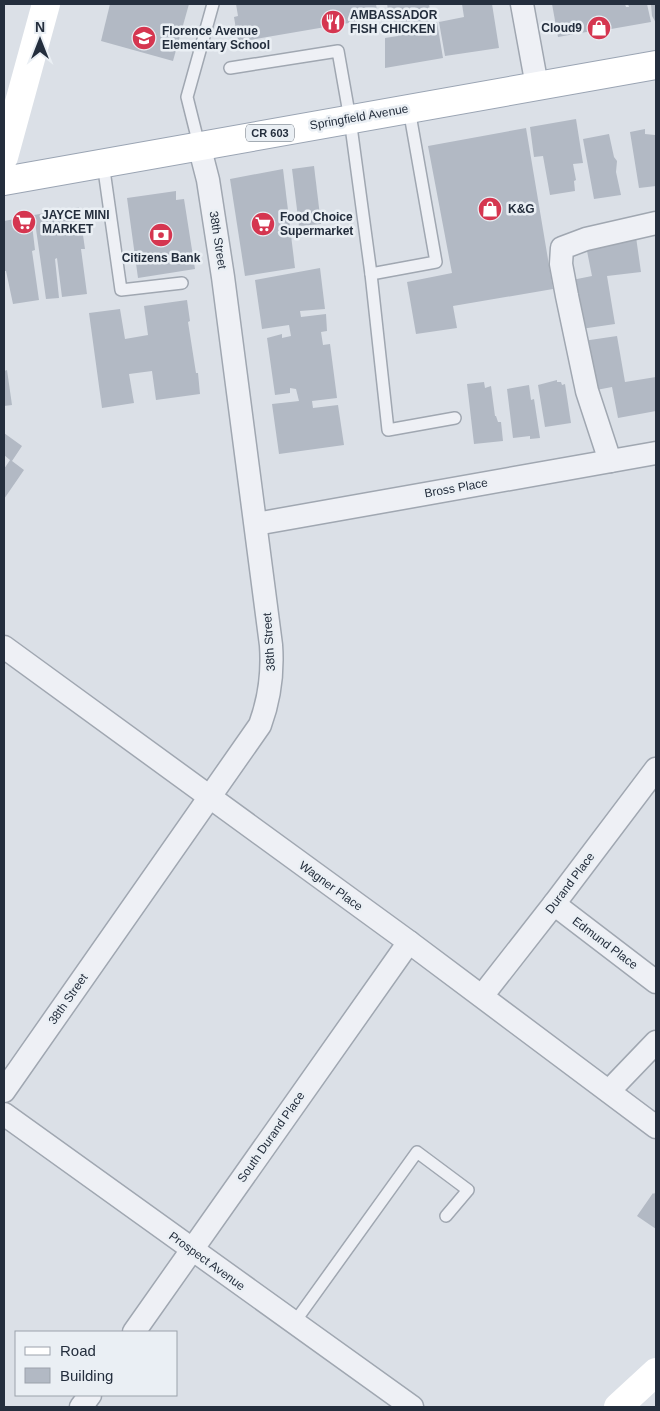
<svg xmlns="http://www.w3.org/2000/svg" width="660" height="1411" viewBox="0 0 660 1411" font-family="Helvetica,sans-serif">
  <rect width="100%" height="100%" fill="#dbe0e7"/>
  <g fill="#b2b9c4">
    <polygon points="110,4 189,4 173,61 101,41"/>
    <polygon points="236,4 376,4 378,18 238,42 234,17 238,16"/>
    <polygon points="387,4 429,4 431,15 428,16 429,24 437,22 443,58 385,68 385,38 398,36 394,20 390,21"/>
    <polygon points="462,4 492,4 499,48 445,56 439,22 464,17"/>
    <polygon points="552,4 625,4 626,7 629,7 628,4 647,4 651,22 594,32 594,28 592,28 592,31 558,37"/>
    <polygon points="651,4 656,4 656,23 652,16"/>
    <polygon points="576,119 583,163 573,164 576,180 574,181 575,191 550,195 543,156 534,157 530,127"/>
    <polygon points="526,128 553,289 453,306 457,328 416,334 407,282 452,273 428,146"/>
    <polygon points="645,129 645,134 655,135 656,138 656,186 639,188 630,132"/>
    <polygon points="609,134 614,157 617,161 616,172 621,195 594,199 583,139"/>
    <polygon points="314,166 321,224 299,226 292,169"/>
    <polygon points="283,169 295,268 245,276 230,179"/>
    <polygon points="176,191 176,200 184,199 195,269 138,278 127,198"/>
    <polygon points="79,207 85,249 81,249 87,294 62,297 57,258 55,259 59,298 46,299 34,215"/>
    <polygon points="31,216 35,250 32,251 39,300 13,304 6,271 4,271 4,221"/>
    <polygon points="636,237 641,272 607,276 615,324 581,329 572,280 592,276 586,246"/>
    <polygon points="320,268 325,309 300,311 301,317 326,314 327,331 321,332 323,345 330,344 337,398 312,401 313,408 338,405 344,445 279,454 272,404 299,401 296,389 290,388 290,393 275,395 267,338 282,334 282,338 291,336 289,325 262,329 255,280"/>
    <polygon points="187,300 190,321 188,322 196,373 198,373 200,394 156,400 152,371 129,374 134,403 102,408 89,313 120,309 125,339 148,335 144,306"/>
    <polygon points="617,336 625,382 656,377 656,411 618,418 612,387 591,391 583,341"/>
    <polygon points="7,370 12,405 4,406 4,371"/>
    <polygon points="557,380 557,382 561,382 562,385 565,384 571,423 545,427 538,385"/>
    <polygon points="484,382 485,388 491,386 495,416 496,416 498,422 501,422 503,441 474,444 467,384"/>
    <polygon points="529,385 531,400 534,399 540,438 530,439 530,436 513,438 507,389"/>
    <polygon points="4,433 22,446 12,461 24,470 4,499 4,469 10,460 4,455"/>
    <polygon points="656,1191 656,1229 637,1216 653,1193 654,1194"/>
  </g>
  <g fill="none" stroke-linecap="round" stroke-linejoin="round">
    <g stroke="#a0a7b1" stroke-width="14">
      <g id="lane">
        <polyline points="230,68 338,51 350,119 371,274 436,262 409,109"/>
        <polyline points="199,145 187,97 213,4"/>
        <polyline points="103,163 121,290 182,283"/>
        <polyline points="371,274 388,430 455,418"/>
        <polyline points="294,1323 417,1152 468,1190 446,1216"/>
      </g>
    </g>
    <g stroke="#a0a7b1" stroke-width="25">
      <g id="street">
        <polyline points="522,4 537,86"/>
        <polyline points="610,461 587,391 567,296 561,264 562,248 586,239 656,223"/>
        <polyline points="256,524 656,453"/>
        <polyline points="4,647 409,942 656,1127"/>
        <polyline points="554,904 656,982"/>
        <polyline points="482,996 554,904 656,769"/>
        <path d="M4,1091L260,725C270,698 273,673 271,645L223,277L208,180L199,145"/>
        <polyline points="609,1091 656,1042"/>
        <polyline points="4,1114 412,1407"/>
        <polyline points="134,1332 409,942"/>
        <polyline points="81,1407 90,1395"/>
      </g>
    </g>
    <g stroke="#9aa4b3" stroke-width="30">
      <polyline id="primary" points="4,181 656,65"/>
    </g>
    <use href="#lane" stroke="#eef0f5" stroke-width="11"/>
    <use href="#street" stroke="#eef0f5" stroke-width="22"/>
    <g stroke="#fff" stroke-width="28">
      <polyline points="4,157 46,4"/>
      <polyline points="618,1407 656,1372"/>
    </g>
    <use href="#primary" stroke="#fff" stroke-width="28"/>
  </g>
  <defs>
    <g id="restaurant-disc" transform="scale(1.25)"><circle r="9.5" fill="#d53650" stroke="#eaeff4"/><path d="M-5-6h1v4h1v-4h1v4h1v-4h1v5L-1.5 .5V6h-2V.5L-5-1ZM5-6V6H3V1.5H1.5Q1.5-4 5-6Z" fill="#fff"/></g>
    <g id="shop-disc" transform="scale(1.25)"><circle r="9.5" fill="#d53650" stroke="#eaeff4"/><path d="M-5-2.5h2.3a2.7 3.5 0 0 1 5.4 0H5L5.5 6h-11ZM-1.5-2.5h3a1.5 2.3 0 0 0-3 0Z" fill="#fff"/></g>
    <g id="school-disc" transform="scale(1.25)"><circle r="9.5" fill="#d53650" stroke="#eaeff4"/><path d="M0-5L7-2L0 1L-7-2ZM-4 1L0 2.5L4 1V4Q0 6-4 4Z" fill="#fff"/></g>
    <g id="supermarket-disc" transform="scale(1.25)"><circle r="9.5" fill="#d53650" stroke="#eaeff4"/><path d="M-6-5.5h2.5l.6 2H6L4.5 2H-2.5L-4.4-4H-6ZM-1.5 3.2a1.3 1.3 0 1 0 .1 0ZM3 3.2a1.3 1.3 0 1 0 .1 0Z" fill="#fff"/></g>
    <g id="bank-disc" transform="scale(1.25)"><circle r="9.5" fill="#d53650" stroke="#eaeff4"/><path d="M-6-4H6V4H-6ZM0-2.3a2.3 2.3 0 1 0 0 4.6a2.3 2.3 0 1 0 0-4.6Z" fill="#fff"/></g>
  </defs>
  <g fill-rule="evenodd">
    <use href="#restaurant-disc" x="333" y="22"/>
    <use href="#shop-disc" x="599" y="28"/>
    <use href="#school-disc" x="144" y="38"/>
    <use href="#shop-disc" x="490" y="209"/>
    <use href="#supermarket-disc" x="24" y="222"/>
    <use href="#supermarket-disc" x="263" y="224"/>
    <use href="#bank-disc" x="161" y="235"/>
  </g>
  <g text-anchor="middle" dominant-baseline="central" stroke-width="5" stroke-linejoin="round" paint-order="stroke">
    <rect fill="#eaeff4" stroke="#5f6874" stroke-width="1" x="246" y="124.5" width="48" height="17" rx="4"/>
    <g font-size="11" font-weight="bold" fill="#242e3d">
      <text x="270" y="133">CR 603</text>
    </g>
    <g font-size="12" font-weight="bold" fill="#242e3d" stroke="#eaeff4" text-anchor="start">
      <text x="350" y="15">AMBASSADOR<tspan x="350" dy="14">FISH CHICKEN</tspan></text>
      <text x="582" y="28" text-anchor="end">Cloud9</text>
      <text x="162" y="31">Florence Avenue<tspan x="162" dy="14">Elementary School</tspan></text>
      <text x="508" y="209">K&amp;G</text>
      <text x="42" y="215">JAYCE MINI<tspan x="42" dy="14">MARKET</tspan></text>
      <text x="280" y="217">Food Choice<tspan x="280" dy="14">Supermarket</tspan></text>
      <text x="161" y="258" text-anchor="middle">Citizens Bank</text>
    </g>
    <g font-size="12" fill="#242e3d" stroke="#eaeff4">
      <text transform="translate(359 117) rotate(-10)">Springfield Avenue</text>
      <text transform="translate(218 240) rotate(81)">38th Street</text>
      <text transform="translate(456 488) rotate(-10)">Bross Place</text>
      <text transform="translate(269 642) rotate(-94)">38th Street</text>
      <text transform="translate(570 883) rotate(-53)">Durand Place</text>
      <text transform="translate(331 886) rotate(36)">Wagner Place</text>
      <text transform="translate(605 943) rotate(37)">Edmund Place</text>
      <text transform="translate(68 999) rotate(-55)">38th Street</text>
      <text transform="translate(271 1137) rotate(-55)">South Durand Place</text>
      <text transform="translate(207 1261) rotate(36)">Prospect Avenue</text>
    </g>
  </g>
  <rect width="660" height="1411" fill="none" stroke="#242e3d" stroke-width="10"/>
  <rect x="15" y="1331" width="162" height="65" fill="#eaeff4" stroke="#9ba2ab"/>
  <rect x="25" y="1347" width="25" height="8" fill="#ffffff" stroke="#9ba2ab"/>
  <text x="60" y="1356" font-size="15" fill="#242e3d">Road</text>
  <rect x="25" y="1368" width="25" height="15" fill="#b2b9c4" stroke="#9ba2ab"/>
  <text x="60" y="1381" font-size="15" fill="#242e3d">Building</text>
  <g transform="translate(40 40)" stroke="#eaeff4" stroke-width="4" paint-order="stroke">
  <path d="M0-4L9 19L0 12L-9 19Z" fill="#242e3d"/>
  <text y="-8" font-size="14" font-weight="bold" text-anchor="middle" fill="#242e3d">N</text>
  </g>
</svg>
